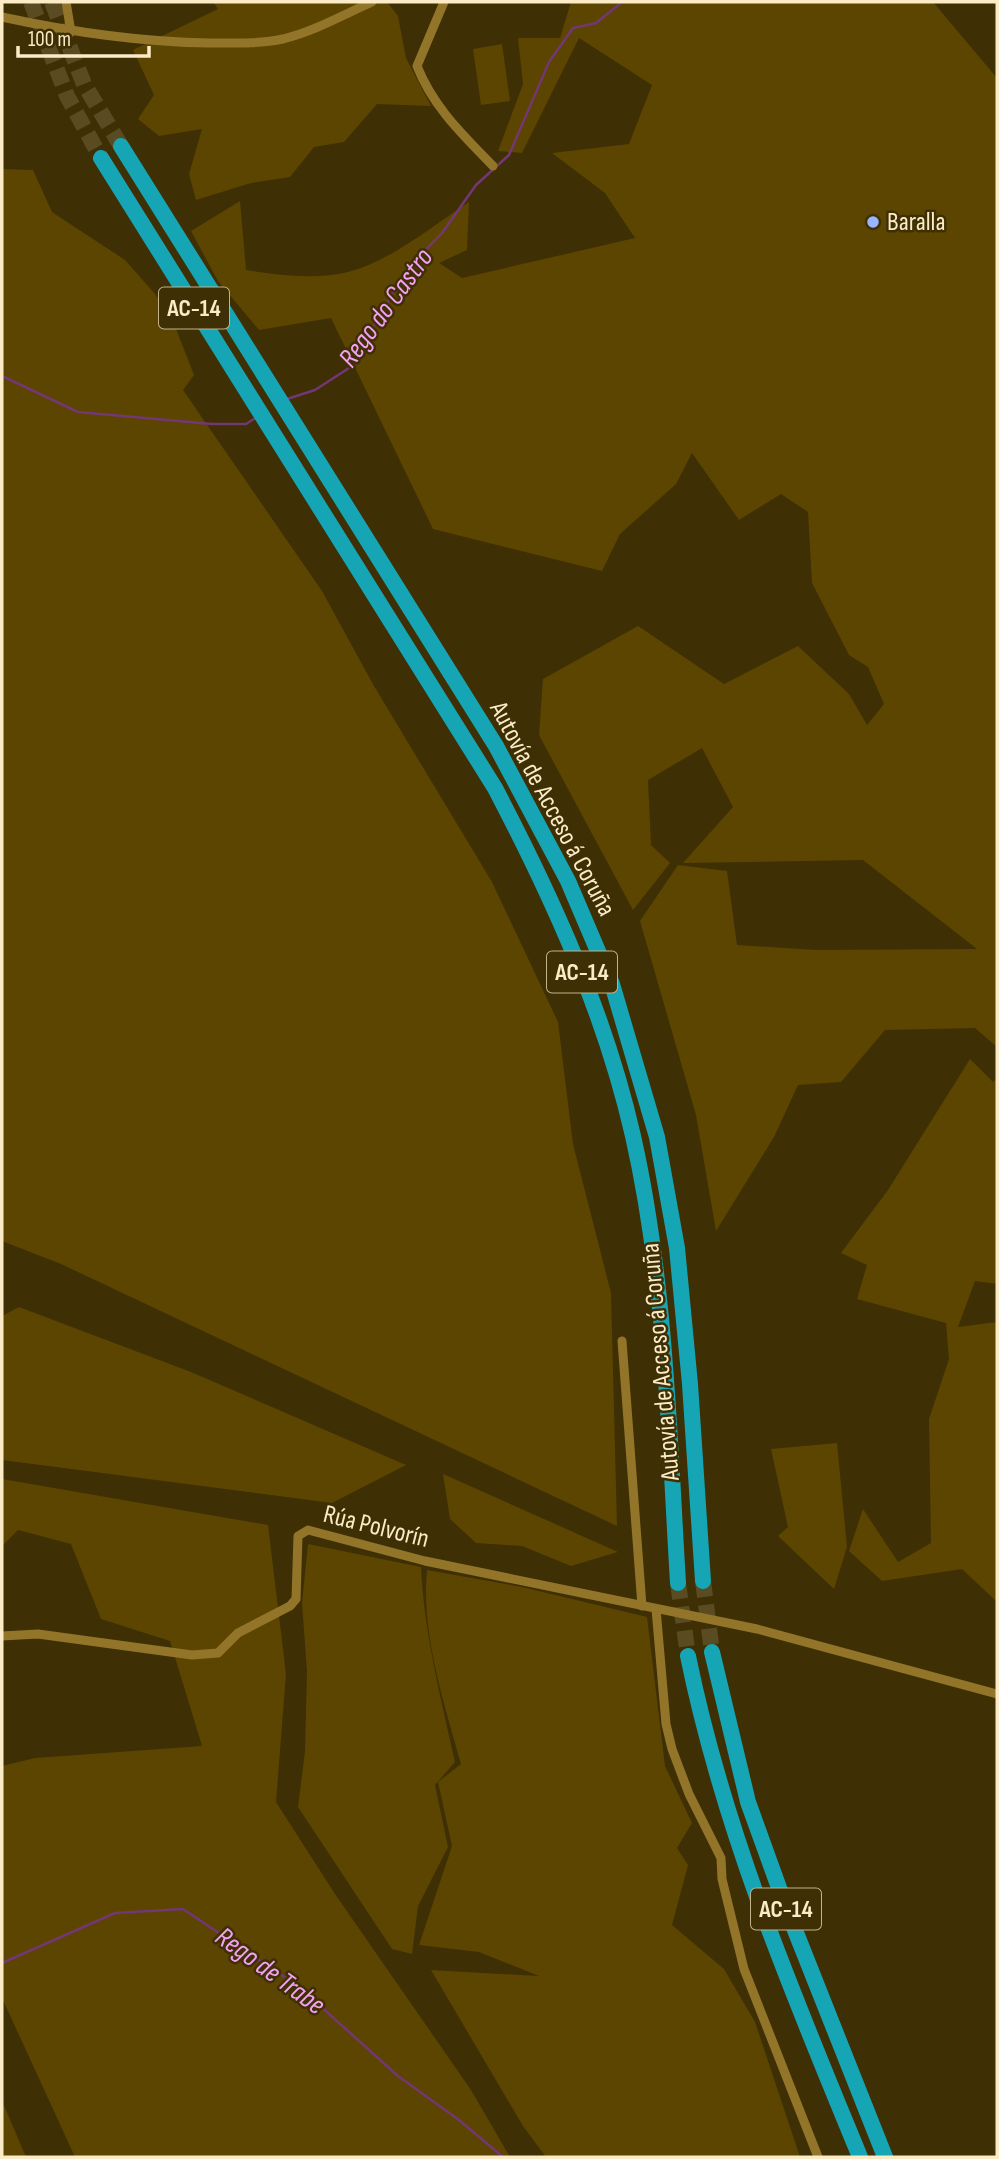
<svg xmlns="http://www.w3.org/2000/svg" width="999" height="2159" viewBox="0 0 999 2159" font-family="'Sofia Sans Condensed',sans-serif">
  <rect width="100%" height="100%" fill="#3e2f05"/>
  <g fill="#5c4500">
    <polygon points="213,2 387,2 398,16 406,58 431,106 377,104 344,142 314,147 290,177 251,183 196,200 189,174 202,129 159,136 138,119 154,95 133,50 218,9"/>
    <path d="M571,2H933L997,78V1047L975,1028L885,1030L841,1082L798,1085L774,1137L716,1231L696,1115L640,921L678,865L727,871L737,945L816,950L977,949L863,860L683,863L733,807L702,748L648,780L651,845L670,863L633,910L539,735L543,679L638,626L724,684L798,646L849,694L867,725L884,704L868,667L849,655L812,583L808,512L781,494L739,520L692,453L676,484L620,534L602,571L433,529L331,318L259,330L218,281L191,231L240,201L246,270C277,275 316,280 348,272C391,261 432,226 469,202L467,250L439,263L462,278L635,238L605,193L552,153L629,144L652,85L579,38L522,153L498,151L523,84L518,38H560Z"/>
    <polygon points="502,44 510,101 481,105 473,49"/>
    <polygon points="2,169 33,170 52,212 125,260 156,295 176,329 194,375 183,390 322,591 374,686 492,882 558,1022 573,1144 611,1293 617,1526 61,1264 2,1241"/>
    <polygon points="970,1059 993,1082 997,1078 997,1284 975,1281 958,1327 997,1322 997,1602 962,1569 882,1581 849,1551 863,1509 898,1562 931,1543 929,1419 949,1359 946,1323 857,1299 867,1265 841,1253 888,1190"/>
    <polygon points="19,1307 191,1372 406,1465 332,1503 2,1460 2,1316"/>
    <polygon points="837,1443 847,1547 834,1589 778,1536 788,1527 771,1449"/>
    <polygon points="443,1474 618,1552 571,1566 522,1546 476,1543 450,1519"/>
    <polygon points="2,1479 268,1525 286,1674 276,1802 335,1894 471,2090 510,2157 75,2157 2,1998 2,1766 35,1758 202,1746 170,1641 101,1619 71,1544 18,1530 2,1546"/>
    <path d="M308,1544L421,1567C424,1633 441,1698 455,1762L435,1785L448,1847L418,1906L412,1954L392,1949L298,1807L305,1751L307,1672L302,1603Z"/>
    <path d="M427,1570L522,1587L647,1617L665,1766L692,1823L677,1848L688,1865L672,1925L724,1969L755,2022L800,2157H546L523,2126L431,1970L539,1976L479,1952L419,1945L452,1846L438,1782L461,1764C444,1702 421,1635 427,1570Z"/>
    <polygon points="2,2101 26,2157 2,2157"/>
  </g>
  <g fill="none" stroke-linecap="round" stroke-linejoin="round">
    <g stroke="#733773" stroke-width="2.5">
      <polyline points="2,376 78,412 212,424 246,424 257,417"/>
      <polyline points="287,399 315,390 349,368 407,269 442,233 476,185 509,155 549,62 573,28 596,23 622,2"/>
      <polyline points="2,1963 115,1913 183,1909 298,1986 398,2076 459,2120 503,2157"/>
    </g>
    <g stroke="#5a4b22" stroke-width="16" stroke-dasharray="16 8" stroke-linecap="butt">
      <polyline points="31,2 67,96 101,158"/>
      <polyline points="52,2 84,84 121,146"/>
      <polyline points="703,1581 712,1652"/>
      <polyline points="678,1583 688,1656"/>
    </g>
    <g stroke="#937529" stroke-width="9">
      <polyline points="66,2 71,32"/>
      <path d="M444,2L417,66C433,107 463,135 493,166"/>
      <path d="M2,17C71,32 138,42 209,43C233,43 259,44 283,39C315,31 343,15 372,2"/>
      <polyline points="622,1341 642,1606"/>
      <polyline points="656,1609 666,1724 672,1749 689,1794 721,1858 722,1879 744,1969 818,2157"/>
      <polyline points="2,1636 38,1634 192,1655 218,1653 238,1633 290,1606 296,1599 298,1536 308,1530 425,1561 757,1629 997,1694"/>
    </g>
    <g stroke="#15a5b4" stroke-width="16">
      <polyline points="121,146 496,746 568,881 612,984 657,1137 677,1248 690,1384 703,1581"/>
      <path d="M101,158L495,788C553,899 605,1013 633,1136C666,1282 669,1434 678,1583"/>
      <polyline points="712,1652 748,1802 787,1910 885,2157"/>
      <path d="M688,1656C724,1832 792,1992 860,2157"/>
    </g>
  </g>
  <circle fill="#98b5fd" stroke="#3e2f05" stroke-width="2.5" cx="873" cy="222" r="7"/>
  <g text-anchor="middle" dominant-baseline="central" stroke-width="5" stroke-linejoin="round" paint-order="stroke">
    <g fill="#3e2f05" stroke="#c2b38d" stroke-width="2">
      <rect x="159" y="287.5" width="70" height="41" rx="5"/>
      <rect x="547" y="951.5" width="70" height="41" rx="5"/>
      <rect x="751" y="1888.5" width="70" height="41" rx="5"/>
    </g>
    <g font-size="24" font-weight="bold" fill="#fbebc7">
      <text x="194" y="308">AC-14</text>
      <text x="582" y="972">AC-14</text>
      <text x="786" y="1909">AC-14</text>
    </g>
    <g font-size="26" fill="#fbebc7" stroke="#3e2f05" text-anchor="start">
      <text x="887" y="222">Baralla</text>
    </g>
    <g font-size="26" fill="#fbebc7" stroke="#3e2f05">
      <text transform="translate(552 809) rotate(62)">Autovía de Acceso á Coruña</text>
      <text transform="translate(661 1362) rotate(-95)">Autovía de Acceso á Coruña</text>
      <text transform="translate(376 1527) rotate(14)">Rúa Polvorín</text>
    </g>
    <g font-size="28" font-style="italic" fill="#f6a0f5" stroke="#3e2f05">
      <text transform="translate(386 308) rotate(-54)">Rego do Castro</text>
      <text transform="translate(270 1971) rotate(36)">Rego de Trabe</text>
    </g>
  </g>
  <rect width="999" height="2159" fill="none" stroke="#fbebc7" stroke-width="7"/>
  <path d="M18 46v10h131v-10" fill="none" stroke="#fbebc7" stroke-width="3.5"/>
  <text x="28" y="46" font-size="21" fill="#fbebc7" stroke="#3e2f05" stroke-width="5" paint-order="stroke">100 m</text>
</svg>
